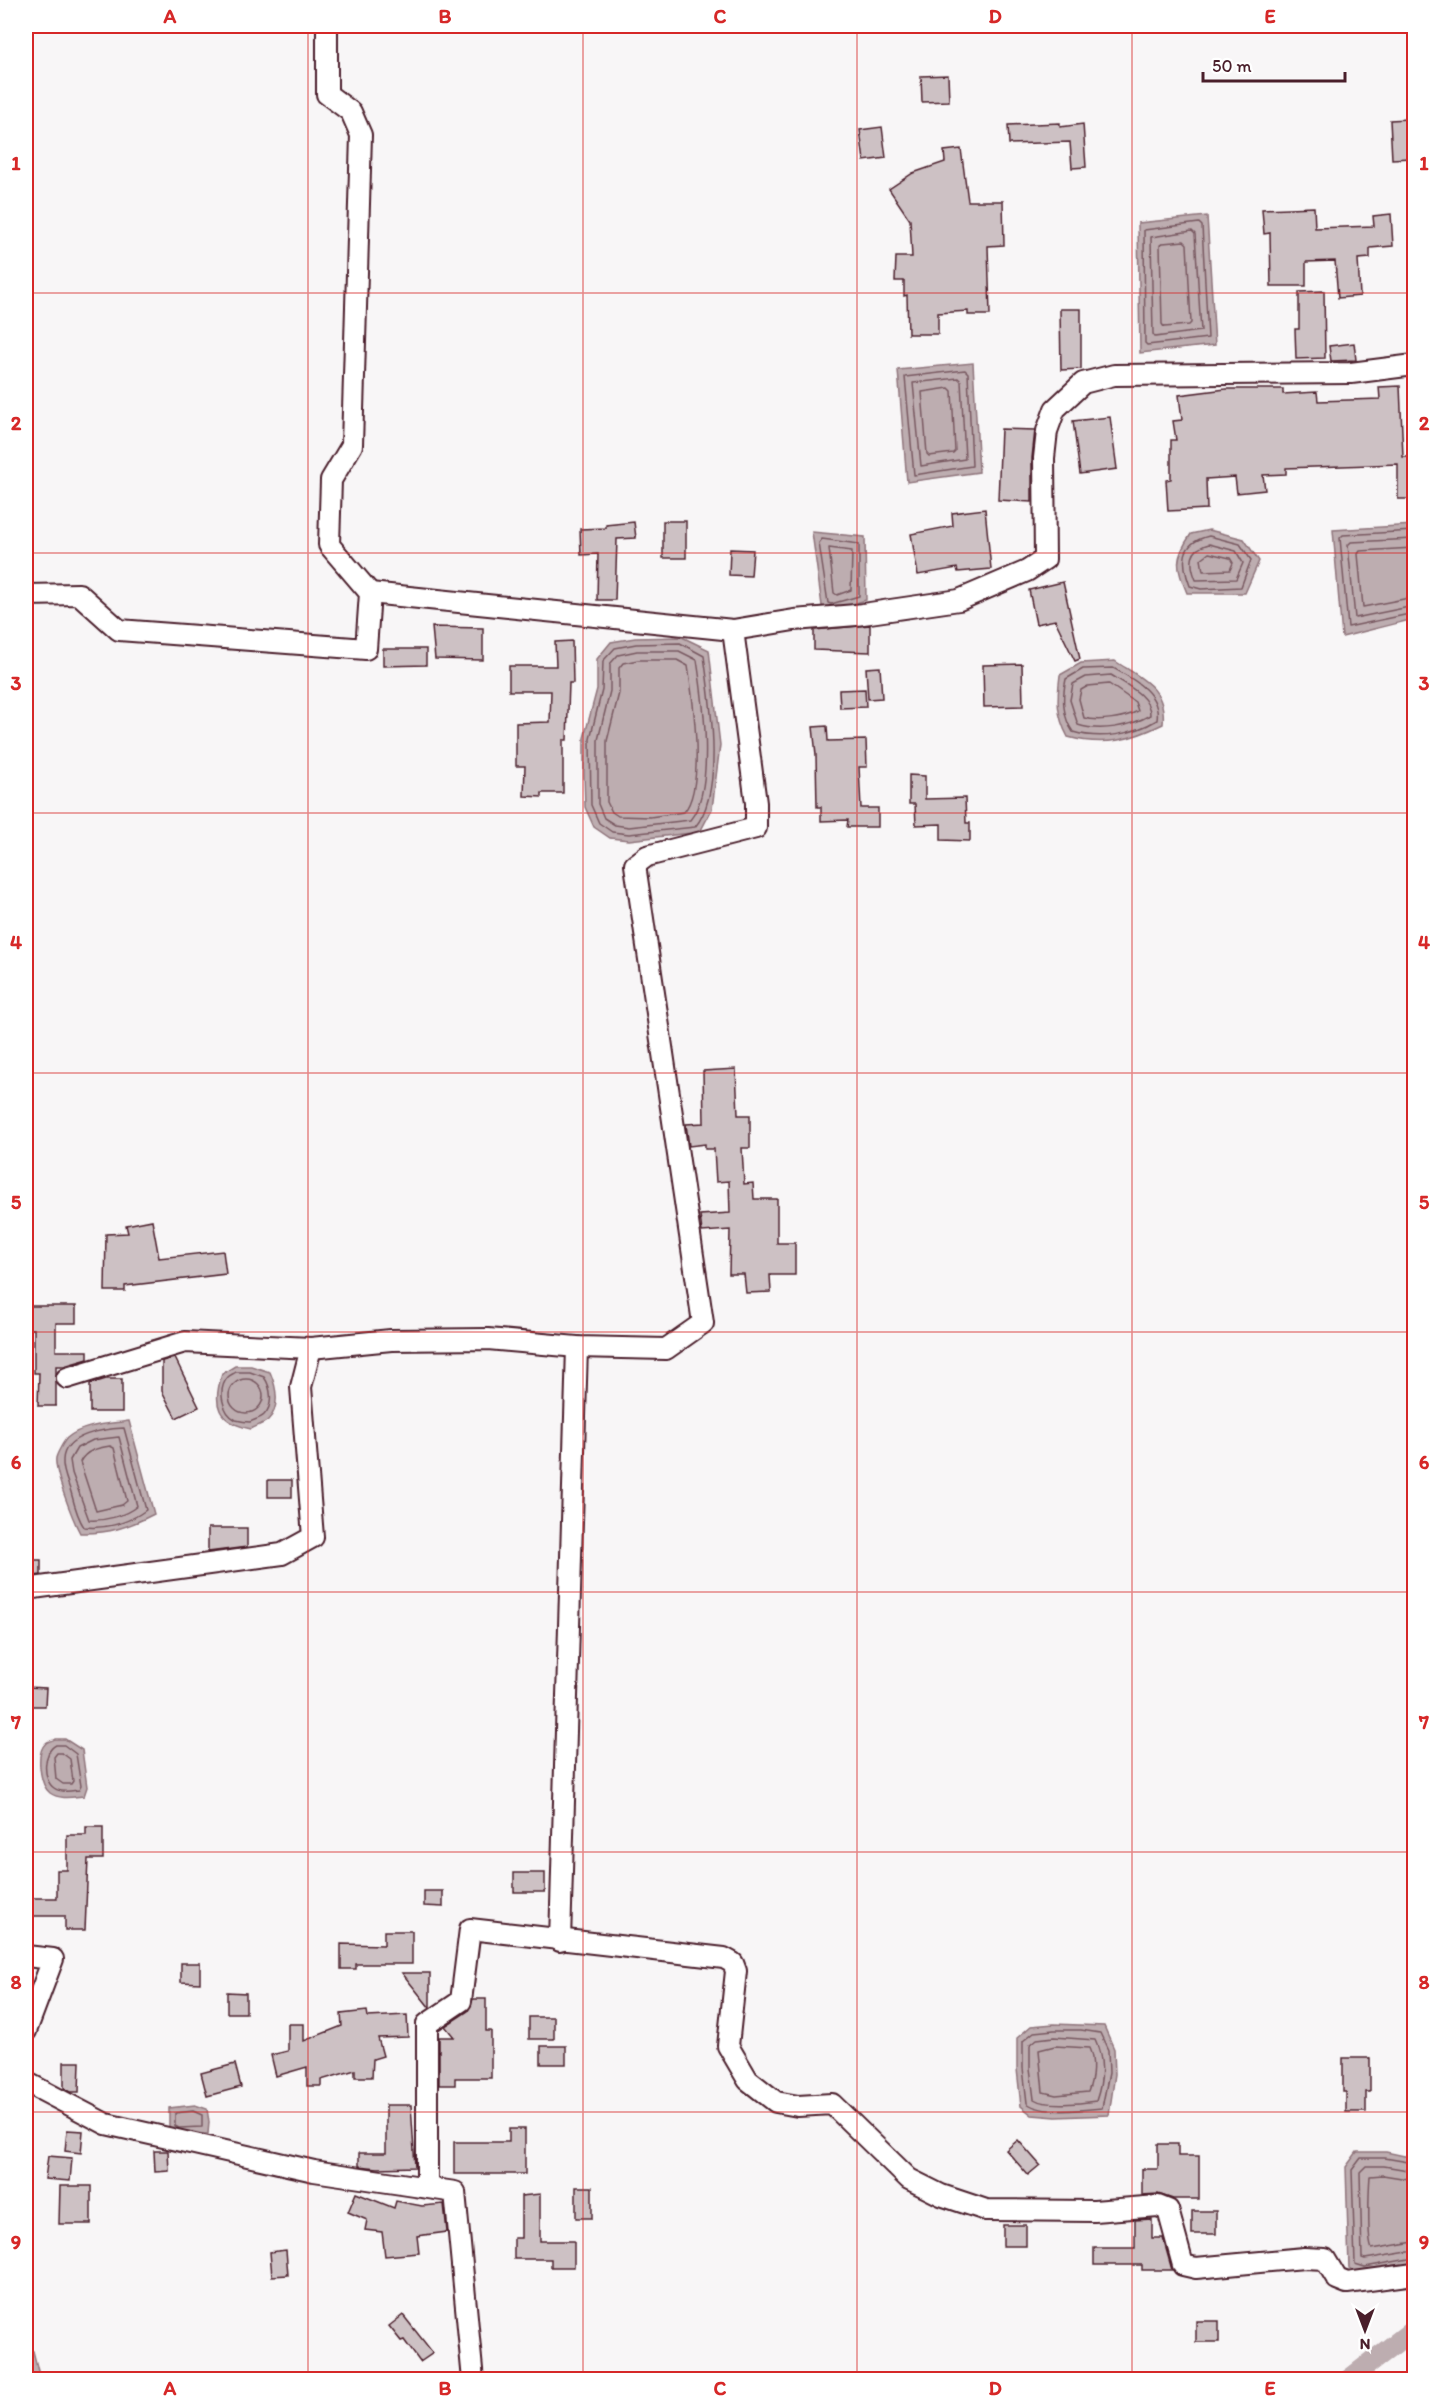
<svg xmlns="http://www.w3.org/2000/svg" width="1440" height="2405" viewBox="0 0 1440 2405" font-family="Itim,sans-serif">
  <rect width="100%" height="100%" fill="#f8f6f7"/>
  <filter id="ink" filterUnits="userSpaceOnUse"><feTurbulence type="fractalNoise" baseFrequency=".0167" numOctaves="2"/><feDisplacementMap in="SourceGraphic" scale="12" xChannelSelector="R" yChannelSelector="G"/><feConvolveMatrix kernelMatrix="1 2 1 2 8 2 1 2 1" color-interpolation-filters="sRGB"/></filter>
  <g filter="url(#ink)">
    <g fill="#bdadb0" stroke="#8f747b" stroke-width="1.5">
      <polygon points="1207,216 1215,345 1140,353 1138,223"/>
      <polygon points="973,363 979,472 907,482 898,370"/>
      <polygon points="1414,525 1414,619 1342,637 1333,530"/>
      <path d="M1209,530L1244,539L1259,561L1245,593H1187C1176,566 1174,559 1191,534Z"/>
      <polygon points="812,532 865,537 866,600 823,613"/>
      <polygon points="682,637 709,650 720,745 712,809 700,832 629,840 610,838 594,827 585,807 584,775 584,738 597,689 597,659 611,642 635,638"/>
      <path d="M1115,661C1142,679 1167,688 1163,724C1131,740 1104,747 1068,737C1056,715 1057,699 1060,675L1081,663Z"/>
      <path d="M235,1366H251L270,1372C276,1386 281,1407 268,1420C264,1424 256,1426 251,1429C217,1422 212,1405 222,1374Z"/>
      <path d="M129,1421L154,1514C129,1527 108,1534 80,1533C73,1520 54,1472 56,1458C57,1453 64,1441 67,1438C83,1424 110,1424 129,1421Z"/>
      <path d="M55,1739H65L82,1750L87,1787L84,1796C73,1797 60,1800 50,1793C40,1785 35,1753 46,1743C48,1741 52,1741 55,1739Z"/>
      <polygon points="1054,2024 1104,2026 1114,2049 1115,2074 1109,2115 1056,2117 1032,2115 1021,2106 1017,2069 1017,2038 1031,2026"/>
      <polygon points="195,2105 207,2109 209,2122 208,2134 176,2134 169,2129 169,2108"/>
      <polygon points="1357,2152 1386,2152 1414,2158 1414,2264 1364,2273 1349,2269 1346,2167"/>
      <polygon points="26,2346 33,2351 40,2379 26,2379"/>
    </g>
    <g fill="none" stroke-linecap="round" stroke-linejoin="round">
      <g stroke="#785860" stroke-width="1.5">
        <polygon points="1199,223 1202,226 1208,338 1147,345 1145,343 1144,230"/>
        <polygon points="1192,231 1195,234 1201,331 1155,337 1153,334 1151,237"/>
        <polygon points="1184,241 1187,244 1191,323 1189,325 1164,327 1162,324 1160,245 1163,243"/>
        <polygon points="965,370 968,373 972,466 914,475 905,377"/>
        <polygon points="958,378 961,381 965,459 921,466 913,383"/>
        <polygon points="949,388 952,391 955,451 953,453 929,456 927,454 922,392"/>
        <polyline points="1414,531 1343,535 1340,538 1348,627 1414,613"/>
        <path d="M1209,536L1240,544L1251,560L1241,587L1201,589L1190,586C1181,562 1180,543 1209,536Z"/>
        <polygon points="822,539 859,544 859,596 831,604 828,603 819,543"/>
        <polyline points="1414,539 1351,542 1348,545 1355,618 1414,606"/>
        <path d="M1209,544L1236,551L1243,563L1236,579L1196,580C1189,563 1189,549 1209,544Z"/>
        <polygon points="829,548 852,551 851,590 837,595 834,593"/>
        <polyline points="1414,548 1360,551 1358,554 1363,607 1414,597"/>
        <polygon points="1209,553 1230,558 1233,563 1230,570 1203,571 1201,559"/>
        <path d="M680,643L704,656C710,700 725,792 695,827L629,834L612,832L599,823L591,805L590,739L602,690L603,661L615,648L636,644Z"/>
        <path d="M637,651H679L697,660C703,699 716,789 690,820L629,827L615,825L604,818L598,804V740L610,691V664L618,655Z"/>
        <path d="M638,660H677L688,666C693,699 706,787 684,812L650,817L618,816L612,812L607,802V741L619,693V668L623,663Z"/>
        <path d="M1113,668C1133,679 1161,693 1157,720C1133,735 1100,740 1073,732C1062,716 1062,697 1066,679L1083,669Z"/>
        <path d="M1111,675C1125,684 1151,696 1150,715C1130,727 1100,732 1078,725L1070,700L1073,684L1086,677Z"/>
        <path d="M1109,684L1135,702L1138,711C1125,718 1099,722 1084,718L1079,699L1081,690L1088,686Z"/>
        <path d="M236,1372H250L264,1377C271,1387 274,1405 264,1415C261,1418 254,1420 250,1422C246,1422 240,1421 236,1420C222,1413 217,1389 228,1377C230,1375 233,1374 236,1372Z"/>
        <circle cx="246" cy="1396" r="17"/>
        <path d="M124,1428L146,1510C128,1523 106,1529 84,1527C77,1517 74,1504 71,1492C68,1483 62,1471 63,1460C64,1434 104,1429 124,1428Z"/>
        <path d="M119,1437L137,1506C125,1516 105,1521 89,1520L72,1473L70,1460L77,1448L93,1440Z"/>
        <path d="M110,1446L114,1448L127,1501L122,1505L96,1511L80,1462C86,1450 98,1448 110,1446Z"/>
        <path d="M56,1745H64L76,1754L81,1786L79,1790C71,1791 61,1793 54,1788C42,1780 43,1751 56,1745Z"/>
        <polygon points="57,1753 62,1753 70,1759 73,1781 71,1784 63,1784 56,1779 54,1757"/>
        <path d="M1054,2030H1081L1100,2033L1108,2050L1109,2073L1102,2108C1083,2110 1042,2115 1027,2103L1023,2068V2041L1034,2032Z"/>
        <path d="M1054,2037L1095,2040C1104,2059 1103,2081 1096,2101C1082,2103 1046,2107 1034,2099L1030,2068V2045L1037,2039Z"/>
        <path d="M1055,2046L1089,2048C1095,2061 1093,2079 1088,2092L1056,2095L1043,2092L1039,2050Z"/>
        <polygon points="193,2111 202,2115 202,2127 179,2128 175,2126 175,2113"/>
        <polyline points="1414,2163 1385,2158 1361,2158 1352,2170 1355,2264 1365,2267 1414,2258"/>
        <polyline points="1414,2171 1384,2166 1366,2166 1360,2172 1362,2258 1365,2259 1414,2251"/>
        <path d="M1414,2180L1383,2175L1370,2176C1369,2188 1367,2241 1372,2249L1414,2242"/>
      </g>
      <polyline stroke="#bdadb0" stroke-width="20" points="1348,2380 1414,2329"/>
    </g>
    <g fill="#cdc1c4" stroke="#4a1f2b" stroke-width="1.5">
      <polygon points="948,75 949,101 922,102 921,76"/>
      <polygon points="1408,119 1410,158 1392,159 1390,120"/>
      <polygon points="1060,123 1060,127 1083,124 1086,167 1072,168 1070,142 1009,144 1008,125"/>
      <polygon points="882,127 886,158 864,161 860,130"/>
      <polygon points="961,149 968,201 1003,201 1004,245 988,246 990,315 968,315 968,311 938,313 938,334 908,334 907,295 904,296 904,281 895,281 896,257 912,257 910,220 889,189 913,173 945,162 944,151"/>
      <polygon points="1314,207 1315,228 1374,226 1373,216 1391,214 1393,246 1370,248 1370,258 1358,259 1360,296 1338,298 1335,261 1306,262 1306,286 1271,286 1270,233 1264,234 1262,209"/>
      <polygon points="1324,291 1325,358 1296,359 1295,329 1299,329 1299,292"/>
      <polygon points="1060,309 1081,309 1081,369 1061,370"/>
      <polygon points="1354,343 1356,360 1331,361 1329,346"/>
      <polygon points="1400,386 1403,457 1414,457 1414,499 1398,499 1398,464 1286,468 1286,474 1263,475 1265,490 1237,493 1235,477 1206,479 1207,509 1168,511 1166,480 1171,479 1171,440 1176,440 1173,421 1182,420 1179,395 1226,389 1283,389 1283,394 1317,392 1318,401 1380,399 1379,387"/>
      <polygon points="1110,417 1117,469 1080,474 1073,421"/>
      <polygon points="1001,429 1035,430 1032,458 1032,502 998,500"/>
      <polygon points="985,509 991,569 958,572 957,568 918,575 911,534 953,526 952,513"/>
      <rect x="663" y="521" width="23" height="37"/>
      <polygon points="634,522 636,538 617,539 615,600 597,600 598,554 581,555 580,529 606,528 606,525"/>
      <polygon points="730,549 753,550 751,576 729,575"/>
      <polygon points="1063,582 1080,659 1075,661 1055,620 1036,624 1029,590"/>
      <polygon points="870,625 870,652 814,650 814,630"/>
      <polygon points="432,627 483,628 483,660 435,659"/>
      <polygon points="572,641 573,683 569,683 567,740 563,740 563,793 542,793 542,797 524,796 525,766 516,766 516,723 550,722 551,691 509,691 509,666 556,666 555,642"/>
      <polygon points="383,649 426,649 426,665 383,666"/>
      <polygon points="1022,664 1023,706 984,707 983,665"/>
      <polygon points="880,667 882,698 868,699 866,668"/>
      <polygon points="865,689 866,707 840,708 839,690"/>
      <polygon points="827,726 828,741 866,740 867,767 859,767 861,808 878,808 878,827 847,827 848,820 821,821 821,807 817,807 816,755 813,727"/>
      <polygon points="909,775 925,776 925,799 965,798 966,823 970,823 970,841 941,840 941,824 916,825 915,804 909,804"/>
      <polygon points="736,1069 738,1115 750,1115 750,1148 742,1148 744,1184 753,1183 754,1199 777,1199 777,1243 795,1243 795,1275 770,1275 771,1292 746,1293 744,1274 729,1274 730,1230 702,1232 700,1215 730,1213 729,1181 716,1182 714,1149 705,1149 705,1144 689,1146 686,1124 704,1123 703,1071"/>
      <polygon points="152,1220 159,1258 223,1251 226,1274 125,1286 125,1291 105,1291 106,1234 128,1233 126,1225"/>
      <polygon points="26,1306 76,1306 76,1323 56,1323 56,1351 88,1351 88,1359 64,1366 56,1366 56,1406 38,1406 39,1373 34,1373 34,1329 26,1329"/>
      <polygon points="175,1358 199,1407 176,1418 162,1391 162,1361"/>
      <polygon points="106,1379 122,1379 122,1412 90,1412 90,1384"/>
      <rect x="268" y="1480" width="24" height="17"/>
      <polygon points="208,1528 247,1528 247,1547 208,1552"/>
      <polygon points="26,1560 41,1560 41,1575 26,1577"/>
      <polygon points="27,1687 46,1688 45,1706 27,1706"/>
      <polygon points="86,1827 103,1827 103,1859 88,1859 85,1930 65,1930 65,1916 26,1916 26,1898 57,1898 57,1870 67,1870 67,1835 86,1835"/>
      <rect x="514" y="1873" width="31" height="19"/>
      <polygon points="424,1891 443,1891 443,1907 424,1906"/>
      <polygon points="384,1931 412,1931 412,1964 356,1964 356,1969 341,1969 341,1944 384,1945"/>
      <polygon points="181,1963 200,1963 200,1983 181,1982"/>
      <polygon points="402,1973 430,1973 430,2008"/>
      <polygon points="227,1992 246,1993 246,2013 227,2013"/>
      <polygon points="473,1999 486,1999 486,2031 491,2031 491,2078 455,2078 455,2085 439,2085 439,2037 454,2037 445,2026 468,2011"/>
      <polygon points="367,2011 368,2017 407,2015 408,2037 378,2038 383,2056 373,2059 372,2077 355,2077 355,2070 321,2080 321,2086 307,2086 307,2067 276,2076 271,2055 288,2051 288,2024 304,2024 304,2041 342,2026 341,2014"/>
      <rect x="529" y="2017" width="25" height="22"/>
      <rect x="541" y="2046" width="25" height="18"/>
      <polygon points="1343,2058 1370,2058 1370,2092 1366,2092 1366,2112 1346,2112 1346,2092 1343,2092"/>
      <polygon points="64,2062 80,2062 79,2092 71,2092 64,2088"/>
      <polygon points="235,2064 241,2087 207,2096 201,2073"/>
      <polygon points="386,2105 411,2105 415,2167 378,2168 359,2166 359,2153 386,2153"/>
      <polygon points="509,2129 525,2129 525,2174 454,2174 454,2142 509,2142"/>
      <polygon points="67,2130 83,2131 81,2153 65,2151"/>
      <polygon points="1018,2140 1040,2165 1028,2175 1006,2150"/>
      <polygon points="1158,2144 1178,2144 1178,2156 1199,2156 1199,2199 1173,2199 1158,2194 1142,2195 1142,2169 1158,2169"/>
      <polygon points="154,2151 168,2151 169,2171 155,2172"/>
      <polygon points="48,2156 72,2158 70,2181 45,2179"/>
      <polygon points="60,2186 91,2186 91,2224 59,2224"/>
      <rect x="576" y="2187" width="16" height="31"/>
      <polygon points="356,2193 394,2208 396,2201 422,2206 444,2204 447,2232 417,2236 419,2253 385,2256 382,2232 365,2230 367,2220 348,2212"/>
      <polygon points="540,2194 540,2241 574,2241 574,2267 551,2267 551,2259 514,2259 514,2238 521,2238 521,2196"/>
      <rect x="1192" y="2211" width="24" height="23"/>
      <polygon points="1152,2219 1152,2238 1163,2238 1172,2270 1142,2270 1142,2265 1094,2265 1094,2248 1135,2248 1135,2220"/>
      <rect x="1003" y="2225" width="23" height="21"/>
      <polygon points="286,2250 288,2275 272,2276 270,2252"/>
      <polygon points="403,2315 433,2353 420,2362 404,2340 401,2341 389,2326"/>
      <rect x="1196" y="2321" width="23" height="21"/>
    </g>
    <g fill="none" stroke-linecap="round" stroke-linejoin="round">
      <g stroke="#4a1f2b" stroke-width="24">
        <g id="minor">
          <polyline points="370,593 733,630 794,620 856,615 959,600 1027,571 1045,559 1044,458 1047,431 1055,409 1083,383 1114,375 1351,373 1414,365"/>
          <polyline points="26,595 79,594 119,630 366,649 370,593 329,545 331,480 352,445 361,135 351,112 327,94 327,26"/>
          <polyline points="67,1378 185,1342 311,1348 391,1340 488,1339 577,1347 666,1349 703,1323 635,865 647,856 756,828 756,803 733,630"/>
          <polyline points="26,1589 282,1554 313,1537 301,1387 311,1348"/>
          <polyline points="560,1941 577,1347"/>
          <polyline points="26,1956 53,1959 26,2031"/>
          <polyline points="26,2082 106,2124 314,2171 455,2192 473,2380"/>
          <polyline points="427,2187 427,2024 461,2001 470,1929 724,1958 733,1963 736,1971 728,2046 748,2080 776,2102 798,2106 832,2104 909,2179 941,2195 986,2210 1094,2211 1158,2206 1168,2210 1183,2265 1196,2268 1304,2258 1325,2259 1337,2279 1347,2283 1414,2274"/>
        </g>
      </g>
      <use href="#minor" stroke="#fff" stroke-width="20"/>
    </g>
  </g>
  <path fill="none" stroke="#d62828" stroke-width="1.5" stroke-opacity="0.55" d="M308,26V2380M583,26V2380M857,26V2380M1132,26V2380M26,293H1414M26,553H1414M26,813H1414M26,1073H1414M26,1332H1414M26,1592H1414M26,1852H1414M26,2112H1414"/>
  <rect width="1440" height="2405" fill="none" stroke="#fff" stroke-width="66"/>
  <g transform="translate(1365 2330) rotate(180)" stroke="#ffffff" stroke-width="4.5" paint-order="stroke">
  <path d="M0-4.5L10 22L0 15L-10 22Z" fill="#4a1f2b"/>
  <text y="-9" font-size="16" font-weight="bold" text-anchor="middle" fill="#4a1f2b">N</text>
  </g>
  <path d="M1203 72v9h142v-9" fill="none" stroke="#4a1f2b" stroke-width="3"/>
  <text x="1212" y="72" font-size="18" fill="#4a1f2b" stroke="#ffffff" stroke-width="4.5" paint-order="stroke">50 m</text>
  <rect x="33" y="33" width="1374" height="2339" fill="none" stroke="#d62828" stroke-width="2"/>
  <g font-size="20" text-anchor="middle" font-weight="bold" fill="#d62828">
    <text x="170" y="23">A</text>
    <text x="445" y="23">B</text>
    <text x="720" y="23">C</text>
    <text x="995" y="23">D</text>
    <text x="1270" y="23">E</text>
    <text x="16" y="170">1</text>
    <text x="1424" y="170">1</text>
    <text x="16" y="430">2</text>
    <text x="1424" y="430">2</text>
    <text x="16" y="690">3</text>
    <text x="1424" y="690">3</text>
    <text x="16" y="949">4</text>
    <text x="1424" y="949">4</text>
    <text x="16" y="1209">5</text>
    <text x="1424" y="1209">5</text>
    <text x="16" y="1469">6</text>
    <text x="1424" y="1469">6</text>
    <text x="16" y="1729">7</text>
    <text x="1424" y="1729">7</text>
    <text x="16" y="1989">8</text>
    <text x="1424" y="1989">8</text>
    <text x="16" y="2249">9</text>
    <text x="1424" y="2249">9</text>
    <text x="170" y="2395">A</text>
    <text x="445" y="2395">B</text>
    <text x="720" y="2395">C</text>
    <text x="995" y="2395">D</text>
    <text x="1270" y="2395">E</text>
  </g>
</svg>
